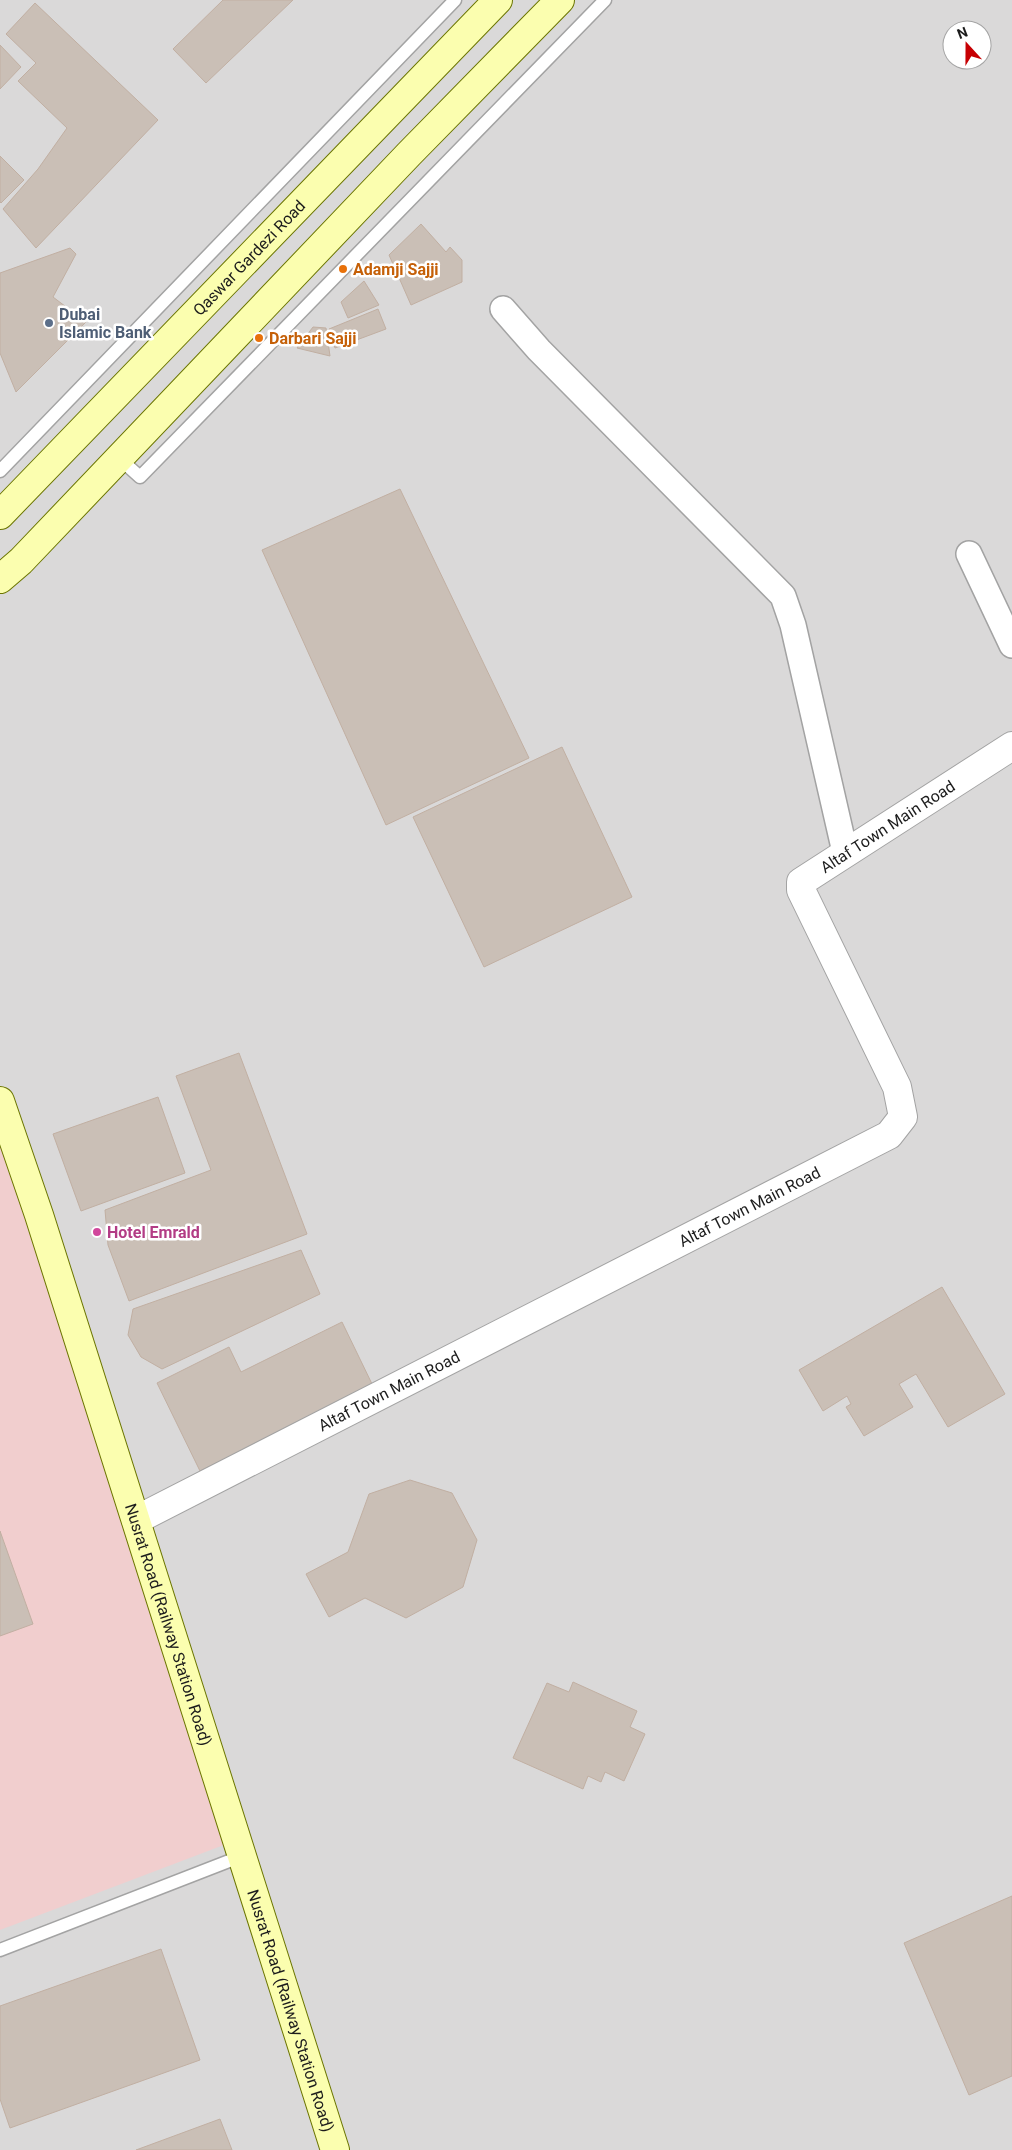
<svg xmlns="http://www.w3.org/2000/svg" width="1012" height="2150" viewBox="0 0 1012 2150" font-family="Roboto,sans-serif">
  <rect width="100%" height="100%" fill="#eee9e0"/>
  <path fill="#dad9d9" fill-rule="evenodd" d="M0,0H1012V2150H0ZM952,30H982V60H952Z"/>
  <polygon fill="#f1cece" points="0,1089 237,1840 0,1930"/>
  <g fill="#cabfb6" stroke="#c1afa2">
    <polygon points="223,0 293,0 206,83 173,49"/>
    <polygon points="35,3 158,120 36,248 3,209 38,169 67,128 18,81 36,63 6,34"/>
    <polygon points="0,45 21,67 0,89"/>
    <polygon points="0,156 24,180 1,203 0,202"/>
    <polygon points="421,224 446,252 450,247 462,260 462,282 411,305 389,255"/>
    <polygon points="70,248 76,254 53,297 86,322 16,392 0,353 0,273"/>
    <polygon points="364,281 379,305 348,318 341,302"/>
    <polygon points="378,309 386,329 335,348 329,329"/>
    <polygon points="313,327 326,328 330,356 297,348"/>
    <polygon points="400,489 529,758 386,825 262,550"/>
    <polygon points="562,747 632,897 484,967 413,817"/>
    <polygon points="239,1053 307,1234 129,1301 108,1245 105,1210 211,1170 176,1076"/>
    <polygon points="158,1097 185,1173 81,1211 53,1134"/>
    <polygon points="301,1250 320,1294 162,1369 141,1357 128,1335 133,1309"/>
    <polygon points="942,1287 1005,1394 948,1427 916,1374 899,1384 913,1407 864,1436 846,1407 851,1404 847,1396 823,1411 799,1370"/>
    <polygon points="342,1322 373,1386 200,1471 157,1383 229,1347 241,1372"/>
    <polygon points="410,1480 452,1493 477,1540 463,1587 406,1618 365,1598 329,1617 306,1574 348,1552 369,1494"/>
    <polygon points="0,1531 33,1624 0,1636"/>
    <polygon points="573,1682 637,1711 630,1727 645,1734 624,1781 605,1772 601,1782 588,1776 583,1789 513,1758 547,1683 569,1692"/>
    <polygon points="1012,1896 1012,2076 969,2095 904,1943"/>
    <polygon points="161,1949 200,2060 10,2128 0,2099 0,2006"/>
    <polygon points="220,2119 232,2150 136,2150"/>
  </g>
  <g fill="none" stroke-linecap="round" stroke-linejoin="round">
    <g stroke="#a3a3a3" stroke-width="15">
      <g id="service">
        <polyline points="119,458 140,477 605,0"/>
        <polyline points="0,471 455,0"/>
        <polyline points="0,1950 242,1856"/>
      </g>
    </g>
    <g stroke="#a3a3a3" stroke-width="28">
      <g id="minor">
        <polyline points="503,309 539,350 783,596 793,625 845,852"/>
        <polyline points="969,554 1012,645"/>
      </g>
    </g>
    <g stroke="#a3a3a3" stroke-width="30">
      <g id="tertiary">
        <path id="s1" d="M136,1520L889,1135L903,1117L897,1087L801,890V882L1012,746"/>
      </g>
    </g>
    <g stroke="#6b7500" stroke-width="30">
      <g id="secondary">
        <path id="s2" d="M0,515L498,0"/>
        <polyline points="0,579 21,561 409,154 560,0"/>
        <path id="s3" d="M0,1101L39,1215L335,2150"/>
      </g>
    </g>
    <use href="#service" stroke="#fff" stroke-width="12"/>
    <use href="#minor" stroke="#fff" stroke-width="25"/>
    <use href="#tertiary" stroke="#fff" stroke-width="28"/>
    <use href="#secondary" stroke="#fbfeaf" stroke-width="28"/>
  </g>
  <g fill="#e8710a" stroke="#fff" stroke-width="2">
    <circle cx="343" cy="269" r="5"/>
    <circle cx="259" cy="338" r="5"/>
  </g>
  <circle fill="#5c6f8a" stroke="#fff" stroke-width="2" cx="49" cy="323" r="5"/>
  <circle fill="#d1479c" stroke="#fff" stroke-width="2" cx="97" cy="1232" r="5"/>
  <g text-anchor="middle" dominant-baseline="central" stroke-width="5" stroke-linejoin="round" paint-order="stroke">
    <g font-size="16" fill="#1c1c1c" stroke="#fff">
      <text stroke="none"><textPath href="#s2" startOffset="358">Qaswar Gardezi Road</textPath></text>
      <text stroke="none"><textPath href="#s1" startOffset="1229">Altaf Town Main Road</textPath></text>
      <text stroke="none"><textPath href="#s1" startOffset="689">Altaf Town Main Road</textPath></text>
      <text stroke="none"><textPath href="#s1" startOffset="284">Altaf Town Main Road</textPath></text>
      <text stroke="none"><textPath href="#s3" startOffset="550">Nusrat Road (Railway Station Road)</textPath></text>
      <text stroke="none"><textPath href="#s3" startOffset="955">Nusrat Road (Railway Station Road)</textPath></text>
    </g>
    <g font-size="16" font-weight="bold" fill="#c56008" stroke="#fff" text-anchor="start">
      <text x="353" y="269">Adamji Sajji</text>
      <text x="269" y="338">Darbari Sajji</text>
    </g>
    <g font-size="16" font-weight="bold" fill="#4e5e75" stroke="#fff" text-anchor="start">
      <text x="59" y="314">Dubai<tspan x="59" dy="18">Islamic Bank</tspan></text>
    </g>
    <g font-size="16" font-weight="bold" fill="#b23c85" stroke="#fff" text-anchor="start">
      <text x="107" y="1232">Hotel Emrald</text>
    </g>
  </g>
  <g transform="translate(967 45) rotate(339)"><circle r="24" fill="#ffffff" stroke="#a4a4a4"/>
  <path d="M0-4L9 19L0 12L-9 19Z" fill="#c70003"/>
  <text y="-8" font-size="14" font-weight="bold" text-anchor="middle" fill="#1c1c1c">N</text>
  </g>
</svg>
